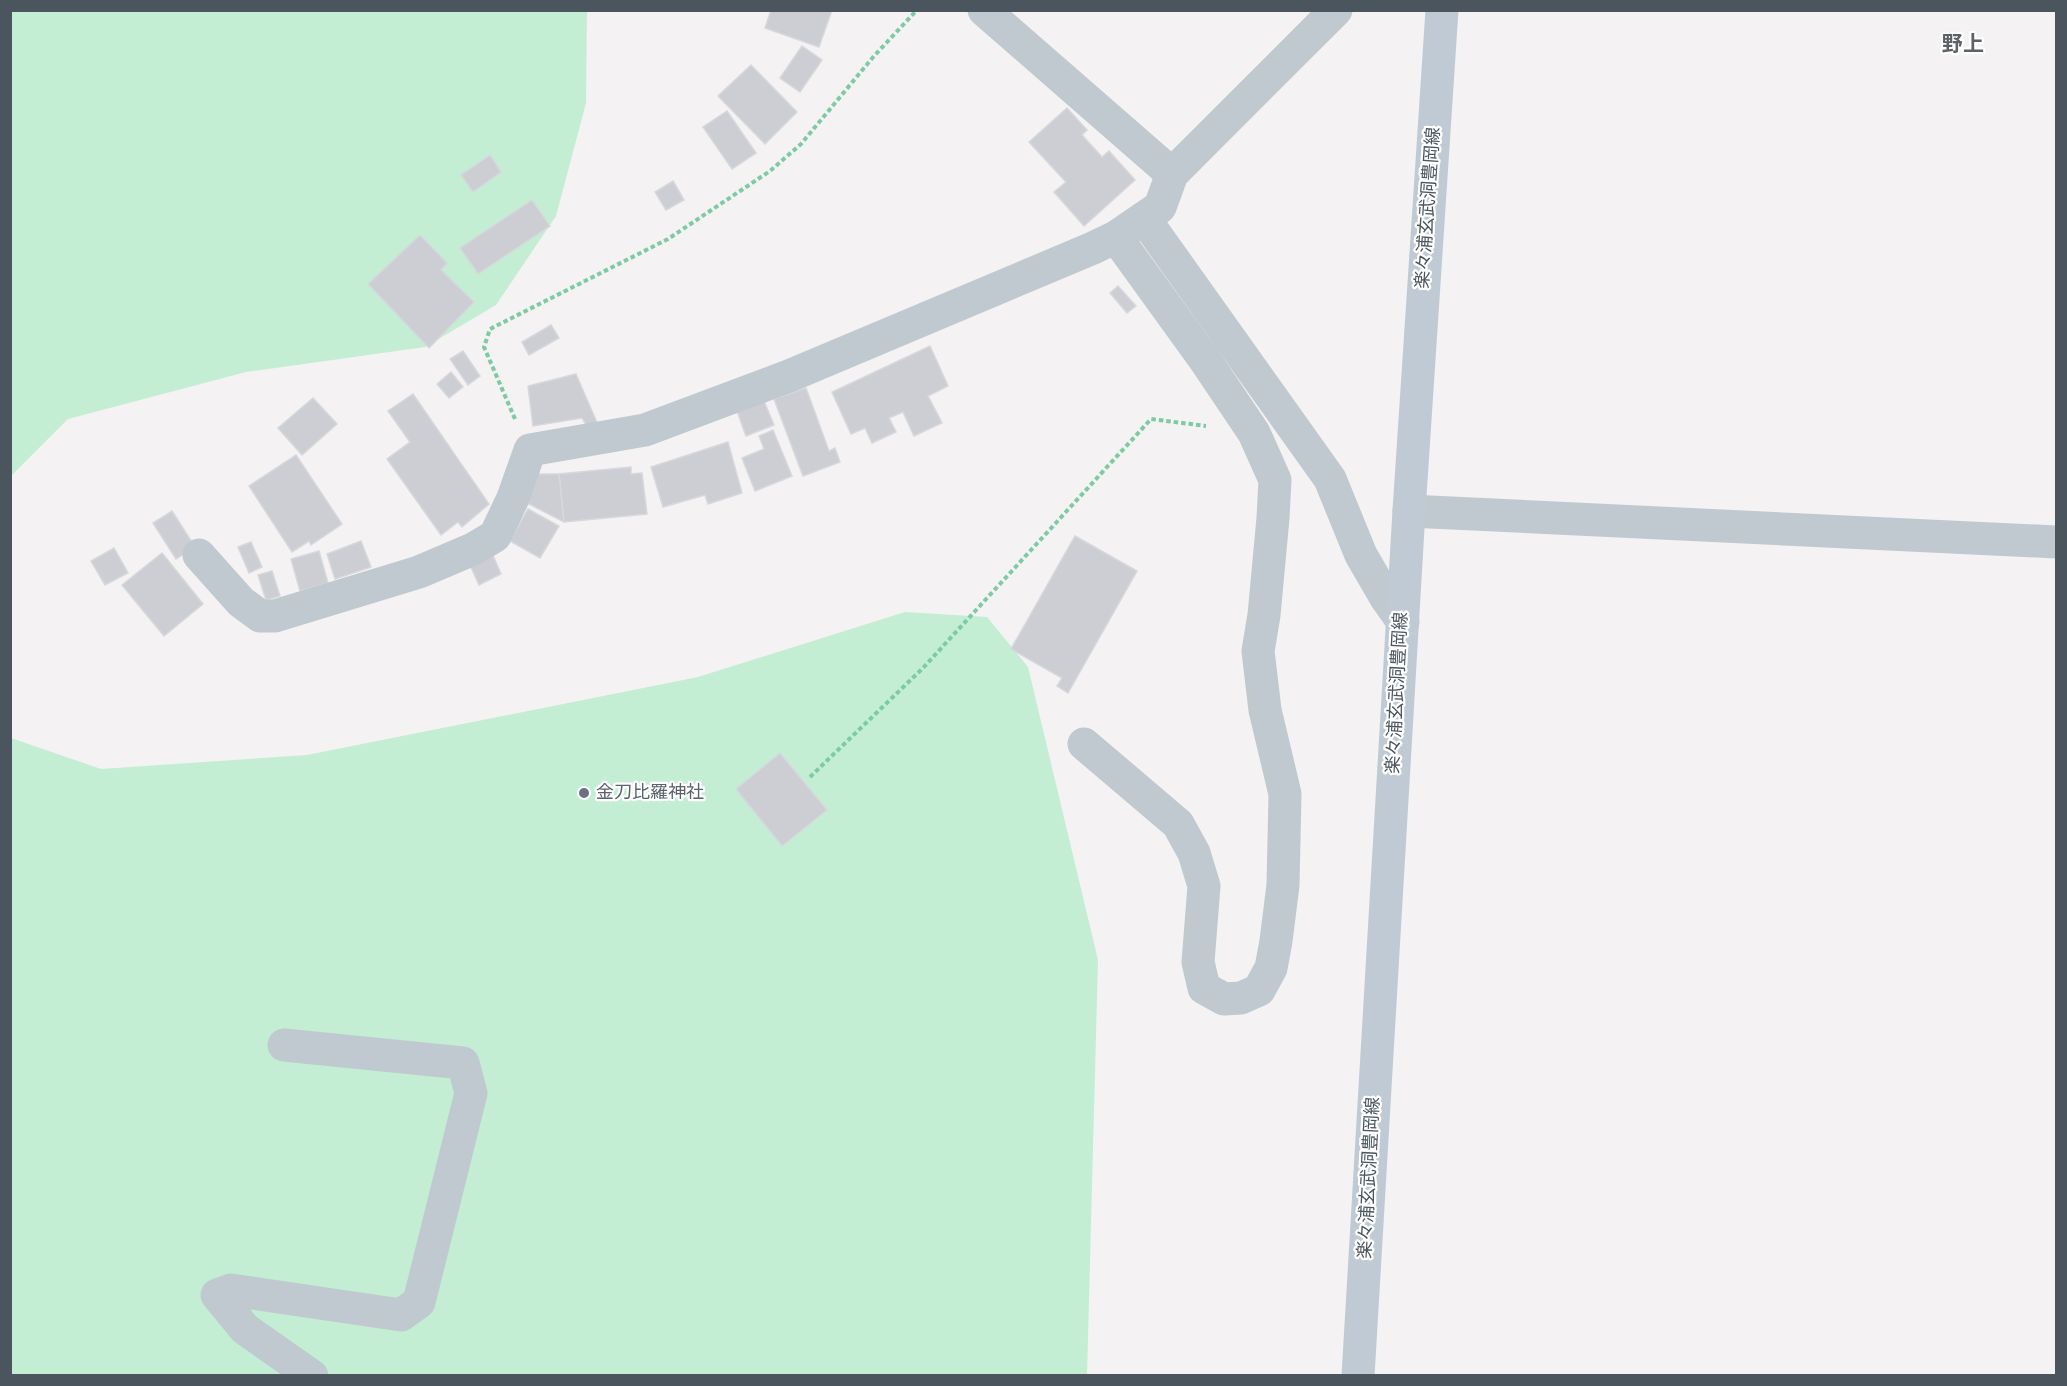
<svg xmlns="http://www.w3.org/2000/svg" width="2067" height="1386" viewBox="0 0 2067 1386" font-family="Overpass,'Noto Sans JP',sans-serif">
  <rect width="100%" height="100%" fill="#f4f2f2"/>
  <g fill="#c3eed3">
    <polygon points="11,11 587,11 586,103 556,216 496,305 425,347 246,372 68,419 11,476"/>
    <polygon points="905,612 987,617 1028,667 1098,960 1087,1375 11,1376 11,738 101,769 307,755 698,677"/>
  </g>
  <g fill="#ccced3" stroke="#d6d8dc" stroke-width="1.5">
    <polygon points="771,10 832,10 819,47 765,28"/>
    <polygon points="802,46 822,60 800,92 780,78"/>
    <polygon points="751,65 797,112 765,144 718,96"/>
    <polygon points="1067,108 1087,130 1082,135 1102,157 1109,151 1135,180 1084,226 1054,192 1066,182 1029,142"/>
    <polygon points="727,111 756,153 732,169 703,127"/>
    <polygon points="490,155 501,172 473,192 461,175"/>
    <polygon points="673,181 684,200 666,210 655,192"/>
    <polygon points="532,200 550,226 478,274 460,248"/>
    <polygon points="420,235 447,263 441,270 474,302 429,348 368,284"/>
    <polygon points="1118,286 1136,306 1127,313 1110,293"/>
    <polygon points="551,325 559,338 529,355 522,342"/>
    <polygon points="930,346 948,386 928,396 942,423 914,436 903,412 889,418 896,432 872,443 865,428 851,434 832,392"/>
    <polygon points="463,351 480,376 468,385 450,359"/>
    <polygon points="451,372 463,387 449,398 437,384"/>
    <polygon points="576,374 598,425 588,428 582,418 533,426 528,386"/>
    <polygon points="806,388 829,451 835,448 840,462 803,476 774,399"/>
    <polygon points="413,394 489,504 462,527 458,522 441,535 387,459 410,442 388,411"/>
    <polygon points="313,398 337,424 302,455 278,428"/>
    <polygon points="764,401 774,425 746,436 737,411"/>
    <polygon points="773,430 792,476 755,491 742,458 764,449 759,436"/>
    <polygon points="728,442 742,493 708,504 705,495 663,507 651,467"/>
    <polygon points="296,455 342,524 311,545 309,541 292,552 249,486"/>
    <polygon points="631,467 631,474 642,473 647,514 564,522 559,474"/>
    <polygon points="536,474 559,474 564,522 523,501"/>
    <polygon points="528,509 559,526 540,558 510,541"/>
    <polygon points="172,511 195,547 176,559 153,523"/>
    <polygon points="1075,536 1137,571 1068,693 1057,686 1062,678 1011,649"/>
    <polygon points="361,541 371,567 335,579 327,554"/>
    <polygon points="251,542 262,567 249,573 238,547"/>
    <polygon points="114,548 128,573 105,585 91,561"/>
    <polygon points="319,551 328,583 300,591 291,559"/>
    <polygon points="162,553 203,604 164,636 122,585"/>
    <polygon points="492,553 501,574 479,585 469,563"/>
    <polygon points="272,571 280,596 266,600 258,575"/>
    <polygon points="780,753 827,810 782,846 736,789"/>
  </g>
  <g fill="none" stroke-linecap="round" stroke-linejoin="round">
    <g stroke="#7ccba4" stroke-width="4" stroke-dasharray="4.5 3" stroke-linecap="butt">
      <polyline points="515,419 484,347 490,329 668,239 770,171 801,144 874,56 917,10"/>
      <polyline points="810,777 923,668 1151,419 1206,426"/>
    </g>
    <g stroke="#c0c9cf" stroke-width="33">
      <polyline points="984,10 1172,174"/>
      <polyline points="1144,218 1330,479 1361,555 1386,598 1403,622"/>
      <polyline points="1409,511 2056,542"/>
      <polyline points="199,555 241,602 260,616 275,616 419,572 473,549 495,536 513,498 530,450 645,430 789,376 1093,248 1116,237 1160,207 1172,174 1336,10"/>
      <polyline points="1084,744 1178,824 1194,853 1204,886 1198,962 1204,988 1224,999 1241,998 1259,990 1271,968 1276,941 1283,885 1285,794 1265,710 1258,651 1264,615 1273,518 1275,480 1254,433 1205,360 1116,237"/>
      <polyline points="284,1045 463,1063 471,1093 419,1302 401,1315 231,1290 217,1295 245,1329 312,1376"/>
    </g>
    <polyline stroke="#c0cad4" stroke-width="33" points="1358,1376 1409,511 1442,10"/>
  </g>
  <circle fill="#6b7280" stroke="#fff" stroke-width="2" cx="584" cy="793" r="6"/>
  <g text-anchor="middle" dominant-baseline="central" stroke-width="4.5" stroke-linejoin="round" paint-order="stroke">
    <g font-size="18" fill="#4a555e" stroke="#fff">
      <text transform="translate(1429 208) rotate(-86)">楽々浦玄武洞豊岡線</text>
      <text transform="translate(1398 693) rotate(-87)">楽々浦玄武洞豊岡線</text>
      <text transform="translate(1370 1178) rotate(-87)">楽々浦玄武洞豊岡線</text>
    </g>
    <g font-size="18" fill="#5b616d" stroke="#fff" text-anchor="start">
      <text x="596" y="793">金刀比羅神社</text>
    </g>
    <g font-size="21" font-weight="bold" fill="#5e6266" stroke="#fff">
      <text x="1963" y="45">野上</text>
    </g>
  </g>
  <rect width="2067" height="1386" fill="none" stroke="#4a555e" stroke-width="24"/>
</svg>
